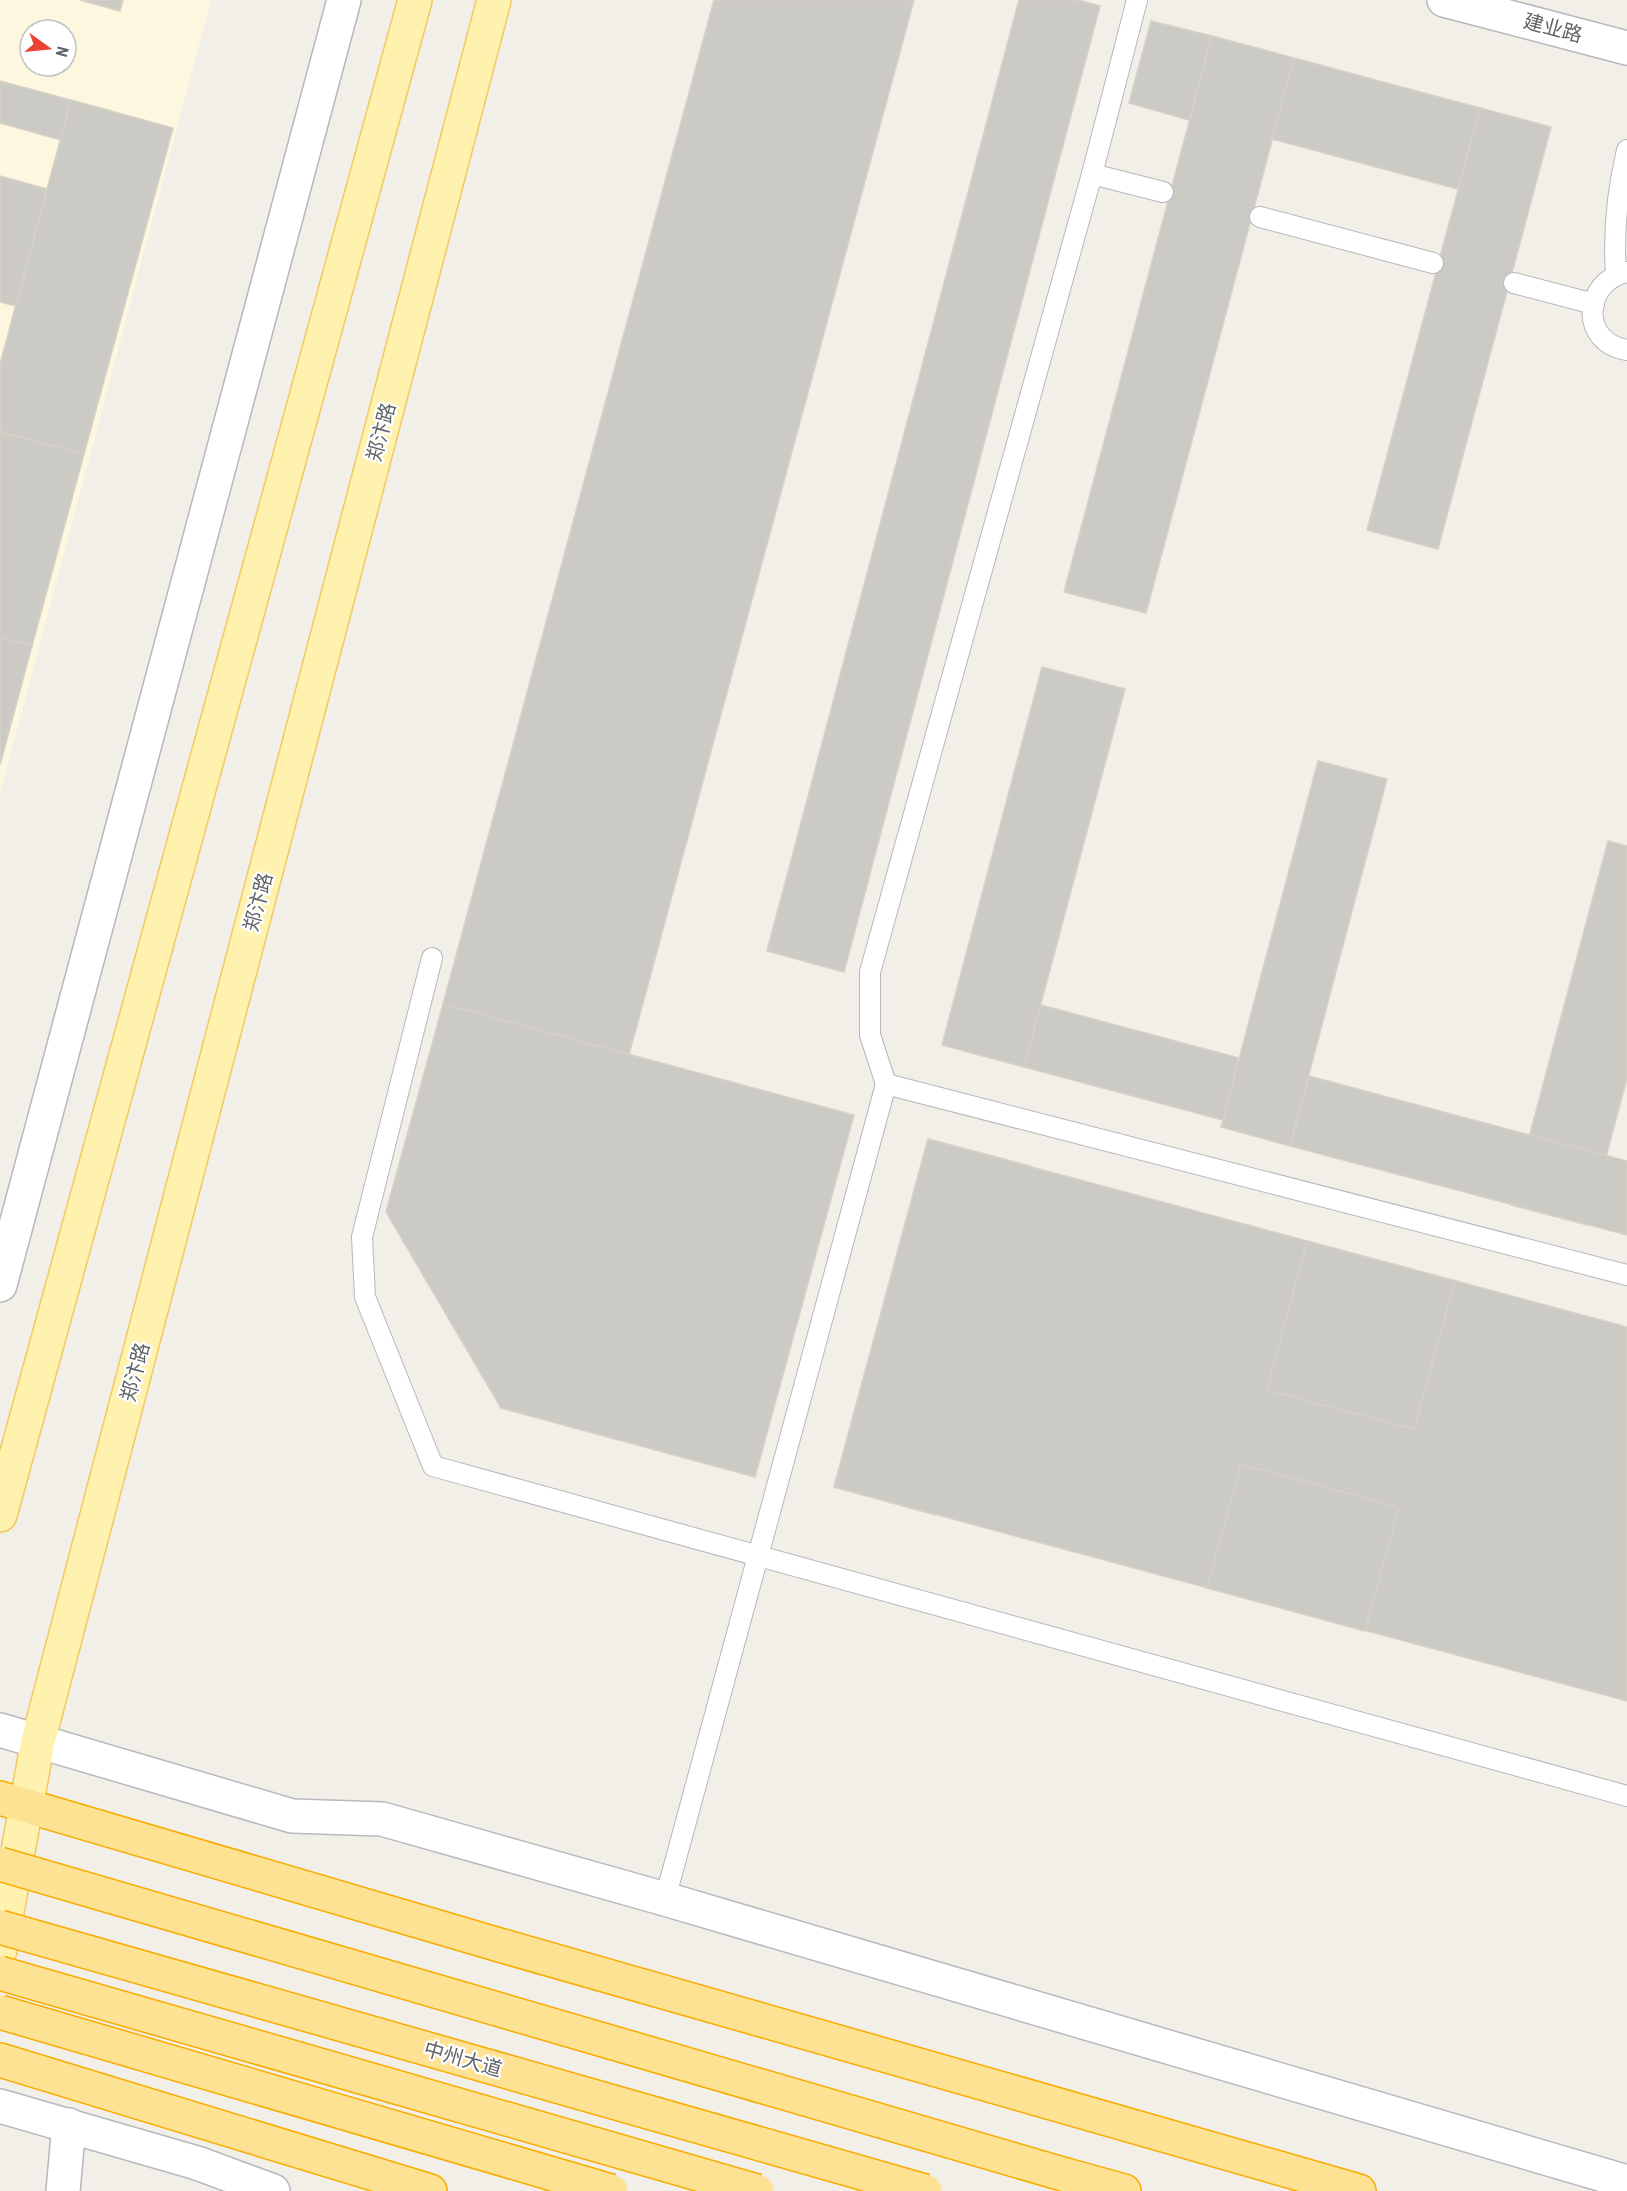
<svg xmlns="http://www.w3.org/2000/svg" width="1627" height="2191" viewBox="0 0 1627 2191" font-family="'Roboto Condensed','Noto Sans SC',sans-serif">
  <rect width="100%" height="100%" fill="#f1efe8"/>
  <path fill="#fef7e0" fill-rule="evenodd" d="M0,0H211L0,794ZM30,30H66V66H30Z"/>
  <g fill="#cccac5" stroke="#d6d1c6" stroke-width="1.5">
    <polygon points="80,0 123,0 120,11"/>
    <polygon points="714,0 914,0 629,1055 443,1004"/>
    <polygon points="1019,0 1078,0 1100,6 844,972 767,951"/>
    <polygon points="1151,21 1212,36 1189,120 1129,103"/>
    <polygon points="1212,36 1294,58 1146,613 1064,592"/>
    <polygon points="1294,58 1480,108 1458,189 1272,139"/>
    <polygon points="0,81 71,100 61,140 0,123"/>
    <polygon points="71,100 173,128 84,454 0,432 0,364"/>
    <polygon points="1480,108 1551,127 1438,549 1367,530"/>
    <polygon points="0,176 47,189 16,306 0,302"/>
    <polygon points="0,432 84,454 32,646 0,637"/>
    <polygon points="0,637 32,646 0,765"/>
    <polygon points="1042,667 1125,689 1024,1067 942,1045"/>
    <polygon points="1318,761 1387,779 1290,1146 1221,1127"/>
    <polygon points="1608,841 1627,846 1627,1078 1588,1225 1511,1205"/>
    <polygon points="443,1004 854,1115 755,1477 501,1408 386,1212"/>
    <polygon points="1041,1005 1239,1058 1223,1120 1024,1067"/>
    <polygon points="1309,1076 1627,1161 1627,1235 1290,1146"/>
    <polygon points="928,1139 1030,1166 936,1515 834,1487"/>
    <polygon points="928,1139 1627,1327 1627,1701 834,1487"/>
    <polygon points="1307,1241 1455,1281 1414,1429 1267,1390"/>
    <polygon points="1241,1464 1399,1507 1365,1631 1207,1588"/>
  </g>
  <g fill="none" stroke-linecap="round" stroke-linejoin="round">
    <g stroke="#b5b8bc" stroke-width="22">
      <g id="lane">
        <polyline points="1092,174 1163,192"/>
        <polyline points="1260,217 1433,263"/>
        <path d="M1627,272C1582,282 1580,343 1627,350"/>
        <path d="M1616,274C1613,231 1617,192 1627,150"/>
        <polyline points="1514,283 1594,304"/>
        <polyline points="432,958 362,1237 365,1297 433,1466 1627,1796"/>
        <polyline points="886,1084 870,1035 870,972 1092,174 1137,0"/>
        <polyline points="665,1899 886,1084 1627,1275"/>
      </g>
    </g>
    <g stroke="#b5b8bc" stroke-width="36">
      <g id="street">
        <polyline points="1444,0 1627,48"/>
        <polyline points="0,1285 344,0"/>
        <polyline points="63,2191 69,2125"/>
      </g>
    </g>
    <g stroke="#b6babf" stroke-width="36">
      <g id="secondary">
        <polyline points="0,1730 292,1816 382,1819 665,1899 1627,2182"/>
        <polyline points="0,2106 197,2163 273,2191"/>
      </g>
    </g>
    <g stroke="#f2c960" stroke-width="36">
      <g id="primary">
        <polyline points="0,1515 415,0"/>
        <polyline points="0,1950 38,1741 494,0"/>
      </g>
    </g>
    <g stroke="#f9ab00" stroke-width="36">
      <g id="highway">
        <polyline points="0,1798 496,1944 1359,2191"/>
        <polyline points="0,2060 430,2191"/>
        <polyline points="1066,2175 1124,2191"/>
      </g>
    </g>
    <use href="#lane" stroke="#fff" stroke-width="20"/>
    <use href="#street" stroke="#fff" stroke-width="33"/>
    <use href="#secondary" stroke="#fff" stroke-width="33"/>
    <use href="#primary" stroke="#fff2af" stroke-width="33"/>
    <use href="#highway" stroke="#fde293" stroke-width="33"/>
    <g stroke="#f9ab00" stroke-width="36" stroke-linecap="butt">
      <g id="highway-bridge">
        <polyline points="0,1864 1066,2175"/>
        <polyline points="0,1927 925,2191"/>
        <polyline points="0,1973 757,2191"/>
        <polyline points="0,2012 611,2191"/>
      </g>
    </g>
    <use href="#highway-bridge" stroke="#fde293" stroke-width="33"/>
  </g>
  <g text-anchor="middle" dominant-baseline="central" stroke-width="4.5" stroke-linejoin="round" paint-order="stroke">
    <g font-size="20" fill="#5f6368" stroke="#fff">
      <text transform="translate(1553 28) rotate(15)">建业路</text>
      <text transform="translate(381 432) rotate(-75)">郑汴路</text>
      <text transform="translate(258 902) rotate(-75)">郑汴路</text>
      <text transform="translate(135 1372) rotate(-75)">郑汴路</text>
      <text transform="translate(463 2059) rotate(16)">中州大道</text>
    </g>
  </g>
  <g transform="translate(48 48) rotate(105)"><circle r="28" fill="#ffffff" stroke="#bfc1c3" stroke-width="1.5"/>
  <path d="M0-4.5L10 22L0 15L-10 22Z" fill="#ea4335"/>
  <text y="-9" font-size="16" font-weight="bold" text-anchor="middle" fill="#5f6368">N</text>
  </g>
</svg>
